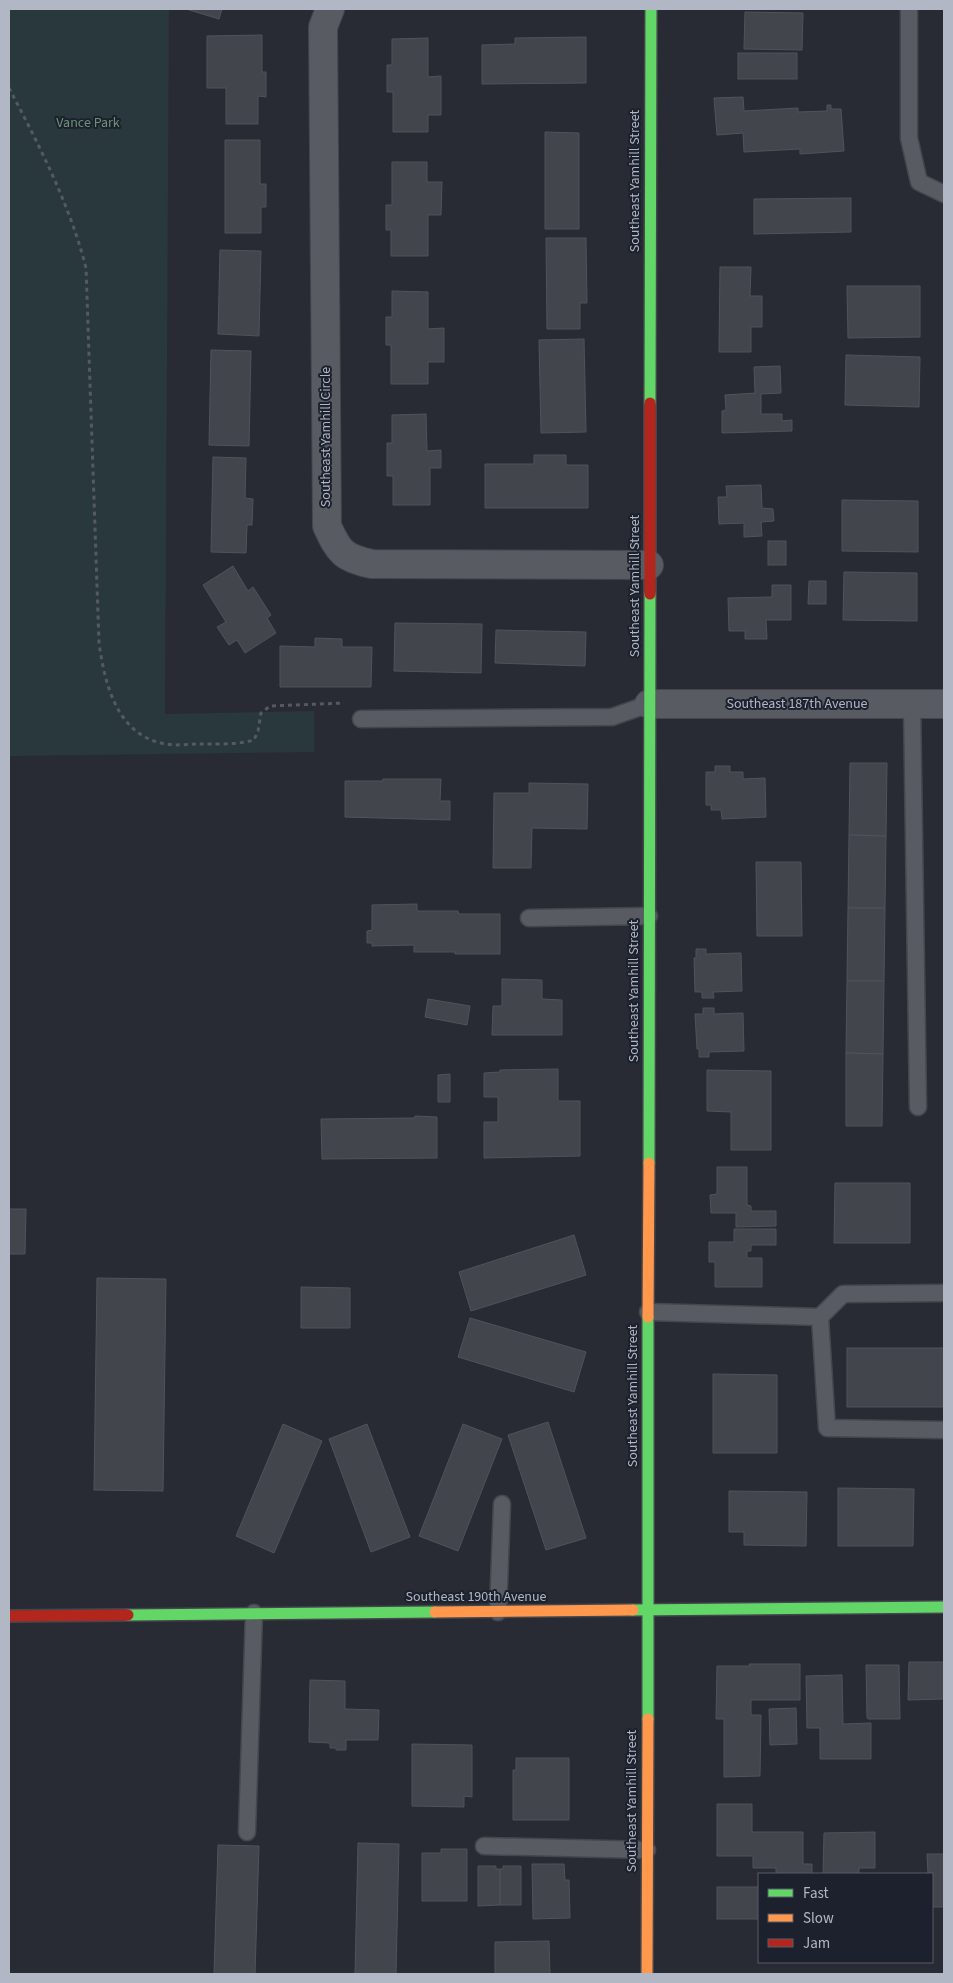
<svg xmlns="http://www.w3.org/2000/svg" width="953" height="1983" viewBox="0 0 953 1983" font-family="'Source Sans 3',sans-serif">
  <rect width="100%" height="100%" fill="#282b33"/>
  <polygon fill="#29383c" points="9,9 169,9 165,714 314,711 314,752 9,756"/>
  <g fill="#42454c" stroke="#50535b">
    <polygon points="186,9 222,9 219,19"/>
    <polygon points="745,12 803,13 802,50 744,49"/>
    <polygon points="262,35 262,72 266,72 266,97 258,96 258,124 226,124 226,88 207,88 207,36"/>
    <polygon points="586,37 586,83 482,84 482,45 515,44 515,38"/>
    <polygon points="428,38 428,77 441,76 441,115 428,115 428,132 393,132 393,92 387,92 387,65 392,65 392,39"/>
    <rect x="738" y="53" width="59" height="26"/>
    <polygon points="743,97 744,111 798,108 798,112 827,111 827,105 831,105 831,109 841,109 844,151 800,154 800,149 744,152 743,133 717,135 714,98"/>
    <polygon points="545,132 579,133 579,229 545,229"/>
    <polygon points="225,140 260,140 260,184 266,184 266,207 261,207 261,233 225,233"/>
    <polygon points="392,162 427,162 427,182 442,182 441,215 428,215 428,256 391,256 391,230 386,230 386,205 392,205"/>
    <polygon points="851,198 851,232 754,234 754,199"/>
    <polygon points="546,238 586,238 587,303 580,303 580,329 547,329"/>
    <polygon points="220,250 261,251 259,336 218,334"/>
    <polygon points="720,267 751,267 750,296 762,296 762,327 751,327 751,352 719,352"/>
    <polygon points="847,286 920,286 920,337 848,338"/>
    <polygon points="392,291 428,292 428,329 444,328 444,362 428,362 428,384 391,384 391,345 386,345 386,317 392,317"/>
    <polygon points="584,339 586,432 541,433 539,340"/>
    <polygon points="211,350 251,351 249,446 209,445"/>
    <polygon points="846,355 920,357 919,407 845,405"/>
    <polygon points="780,366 781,393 761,394 761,414 782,414 782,421 792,420 792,431 722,433 722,411 726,410 725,395 755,393 754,367"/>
    <polygon points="426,414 427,451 441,450 441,468 430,468 430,505 393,505 393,476 387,476 387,443 392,443 392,415"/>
    <polygon points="534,455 566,455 566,465 588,465 588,508 485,508 485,464 534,464"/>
    <polygon points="213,457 246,458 245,498 253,499 252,525 247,525 246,553 211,552"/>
    <polygon points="761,485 762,508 773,509 774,521 761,522 762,536 744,537 744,523 719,524 718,497 727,497 726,486"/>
    <polygon points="842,500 918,501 918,552 842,551"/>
    <rect x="768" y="541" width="18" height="24"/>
    <polygon points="233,566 248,591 253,587 271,615 267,618 276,633 245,653 237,640 229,645 217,627 226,622 203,585"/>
    <polygon points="844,572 917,573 917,621 843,620"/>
    <polygon points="809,581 826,581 826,604 808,604"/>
    <polygon points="772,585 791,585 791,620 766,620 767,639 745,639 745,631 729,631 728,598 772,597"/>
    <polygon points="395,623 482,624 481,673 394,671"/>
    <polygon points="496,630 586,632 585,666 495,663"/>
    <polygon points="315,638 342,639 342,647 372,647 371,687 280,687 280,646 315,647"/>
    <polygon points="850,763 887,763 886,836 849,835"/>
    <polygon points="715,766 730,766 730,772 743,772 743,779 765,778 766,817 722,819 721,810 711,810 711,805 706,805 706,772 715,772"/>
    <polygon points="383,779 441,779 440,801 450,801 450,820 345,817 345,781 383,781"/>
    <polygon points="529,783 588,784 587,829 532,828 531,868 493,868 494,793 529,793"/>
    <polygon points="849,835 886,836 885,908 848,908"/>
    <polygon points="756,862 801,862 802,936 757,936"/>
    <polygon points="417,904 417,911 458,911 459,914 500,914 500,954 455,954 455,952 414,952 414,945 372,946 372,943 367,943 367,931 372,930 372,905"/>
    <polygon points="848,908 885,908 884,981 847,981"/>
    <polygon points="696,949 706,949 706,954 741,953 742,991 713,992 714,998 702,998 702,992 695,992 694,958 696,958"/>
    <polygon points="502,979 542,980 542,999 562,1000 562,1035 492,1035 493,1006 502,1006"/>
    <polygon points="847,981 884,981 883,1054 846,1053"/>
    <polygon points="428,999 470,1006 467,1025 425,1017"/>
    <polygon points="703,1008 714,1008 714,1014 743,1013 744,1051 709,1052 709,1057 699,1057 699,1049 697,1049 695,1014 703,1014"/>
    <polygon points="846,1053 883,1054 882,1126 846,1126"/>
    <polygon points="558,1069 558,1101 580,1101 580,1156 484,1158 484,1122 498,1122 498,1097 484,1097 484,1073 500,1072 500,1070"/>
    <polygon points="707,1070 771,1071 771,1150 731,1150 731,1112 707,1111"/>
    <polygon points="450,1074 450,1102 438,1102 438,1075"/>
    <polygon points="415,1116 437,1117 437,1158 322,1159 321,1119 415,1118"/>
    <polygon points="717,1167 747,1167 747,1205 751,1206 751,1211 776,1211 776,1226 736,1227 736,1213 711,1213 710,1195 717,1194"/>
    <polygon points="835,1183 910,1183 910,1243 834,1243"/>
    <polygon points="9,1209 26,1209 25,1254 9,1254"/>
    <polygon points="734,1229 776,1229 776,1245 751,1245 751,1251 747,1251 747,1258 762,1258 762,1287 715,1287 715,1262 709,1262 709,1242 734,1242"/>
    <polygon points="574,1235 586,1275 471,1311 459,1272"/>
    <polygon points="97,1278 166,1279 163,1491 94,1490"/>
    <polygon points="301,1287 350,1288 350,1328 301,1328"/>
    <polygon points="470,1318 586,1352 574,1392 458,1357"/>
    <rect x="847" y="1348" width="97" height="59"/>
    <polygon points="713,1374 777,1375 777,1453 713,1453"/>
    <polygon points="548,1422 586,1538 546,1550 508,1435"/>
    <polygon points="283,1424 322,1441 274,1553 236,1536"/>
    <polygon points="367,1424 410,1537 371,1552 329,1439"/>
    <polygon points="463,1424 502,1439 458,1551 419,1536"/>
    <polygon points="838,1488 914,1489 913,1546 838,1546"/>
    <polygon points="729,1491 807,1492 806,1546 744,1545 744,1532 729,1532"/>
    <polygon points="909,1662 944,1662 944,1699 908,1700"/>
    <polygon points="749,1664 800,1664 800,1700 751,1700 751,1715 761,1715 760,1776 724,1777 724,1719 716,1719 717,1666 750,1666"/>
    <polygon points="866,1665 899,1665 900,1719 868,1719 867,1717"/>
    <polygon points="842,1675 843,1724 871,1723 871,1759 820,1759 820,1728 807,1728 806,1676"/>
    <polygon points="310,1680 345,1681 345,1709 379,1710 378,1740 346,1740 346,1750 336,1750 336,1748 330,1748 330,1743 309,1742"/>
    <polygon points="796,1708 797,1744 770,1745 769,1709"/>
    <polygon points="412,1744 472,1745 472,1797 464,1796 464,1807 412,1806"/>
    <polygon points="516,1758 569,1758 569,1820 513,1820 513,1770 516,1770"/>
    <polygon points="717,1804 752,1804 752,1832 803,1832 803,1864 812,1864 812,1874 776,1874 776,1868 753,1868 753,1856 717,1856"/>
    <polygon points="875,1832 875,1868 859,1868 859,1874 823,1874 824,1833"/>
    <polygon points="358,1843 399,1844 396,1974 355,1974"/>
    <polygon points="218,1845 259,1846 255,1974 214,1974"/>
    <polygon points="441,1849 467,1849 467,1901 422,1901 422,1853 441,1853"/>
    <polygon points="927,1854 944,1854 944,1907 932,1907 932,1874 928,1874"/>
    <polygon points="532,1864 564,1864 565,1880 569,1880 570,1918 533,1919"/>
    <polygon points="478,1866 496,1866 496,1869 500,1869 500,1905 478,1906"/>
    <polygon points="503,1866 521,1866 521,1905 500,1905 500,1869 503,1869"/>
    <rect x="717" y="1887" width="42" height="32"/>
    <polygon points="549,1941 550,1974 495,1974 495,1942"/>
  </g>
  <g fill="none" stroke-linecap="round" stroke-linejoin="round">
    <g stroke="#44464c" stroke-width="19">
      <g id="lane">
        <polyline points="909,9 909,138 919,182 944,194"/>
        <polyline points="912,704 918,1107"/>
        <polyline points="361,719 612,717 649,704"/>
        <polyline points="529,918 649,916"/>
        <polyline points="648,1312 820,1317 843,1294 944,1293"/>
        <polyline points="820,1317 827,1428 944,1430"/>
        <polyline points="498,1612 502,1504"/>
        <polyline points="247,1832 254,1613"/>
        <polyline points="484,1846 647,1850"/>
      </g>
    </g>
    <g stroke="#44464c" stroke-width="30">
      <g id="street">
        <path d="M330,9L323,27L327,526C339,552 343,558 372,564L649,565"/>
        <polyline points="649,704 944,704"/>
      </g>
    </g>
    <g stroke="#44464c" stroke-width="14">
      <g id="fast">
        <polyline points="650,403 651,9"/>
        <polyline points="649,1163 650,594"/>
        <polyline points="633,1610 944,1607"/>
        <polyline points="128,1615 435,1612"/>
        <polyline points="648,1719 648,1317"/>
      </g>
    </g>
    <g stroke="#44464c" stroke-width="14">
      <g id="slow">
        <polyline points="648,1317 649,1163"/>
        <polyline points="435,1612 633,1610"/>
        <polyline points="647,1974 648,1719"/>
      </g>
    </g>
    <g stroke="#44464c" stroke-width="14">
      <g id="jam">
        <polyline points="650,594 650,403"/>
        <polyline points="9,1616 128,1615"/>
      </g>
    </g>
    <path stroke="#565960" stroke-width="3" stroke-dasharray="4 4" stroke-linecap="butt" d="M9,88C39,145 70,205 86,268L99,643C105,685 117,736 166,744C177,746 189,744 200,744C217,744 237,745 254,740L258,731L261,713L270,706L344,703"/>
    <use href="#lane" stroke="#585b62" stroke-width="16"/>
    <use href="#street" stroke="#585b62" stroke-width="28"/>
    <use href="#fast" stroke="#63d668" stroke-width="11"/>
    <use href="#slow" stroke="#ff974d" stroke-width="11"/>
    <use href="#jam" stroke="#b3261e" stroke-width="11"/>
  </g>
  <g text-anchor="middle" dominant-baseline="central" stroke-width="4" stroke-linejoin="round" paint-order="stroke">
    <g font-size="14" fill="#6b9479" stroke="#1c212d">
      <text x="88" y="123">Vance Park</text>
    </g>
    <g font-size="14" fill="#b2b7c5" stroke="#1c212d">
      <text transform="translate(635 181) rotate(-90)">Southeast Yamhill Street</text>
      <text transform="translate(326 437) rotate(-90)">Southeast Yamhill Circle</text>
      <text transform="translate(635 586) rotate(-90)">Southeast Yamhill Street</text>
      <text x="797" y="704">Southeast 187th Avenue</text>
      <text transform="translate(634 991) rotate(-90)">Southeast Yamhill Street</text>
      <text transform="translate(633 1396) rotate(-90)">Southeast Yamhill Street</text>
      <text x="476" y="1597">Southeast 190th Avenue</text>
      <text transform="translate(632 1801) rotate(-90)">Southeast Yamhill Street</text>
    </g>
  </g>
  <rect width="953" height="1983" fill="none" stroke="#b2b7c5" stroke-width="20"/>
  <rect x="758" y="1873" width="175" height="90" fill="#1c212d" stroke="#585d6a"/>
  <rect x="768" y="1889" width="25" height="8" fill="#63d668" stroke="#585d6a"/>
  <text x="803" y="1898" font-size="15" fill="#b2b7c5">Fast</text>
  <rect x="768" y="1914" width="25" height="8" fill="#ff974d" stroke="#585d6a"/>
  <text x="803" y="1923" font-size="15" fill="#b2b7c5">Slow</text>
  <rect x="768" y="1939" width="25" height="8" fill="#b3261e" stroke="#585d6a"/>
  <text x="803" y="1948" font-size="15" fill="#b2b7c5">Jam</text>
</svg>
